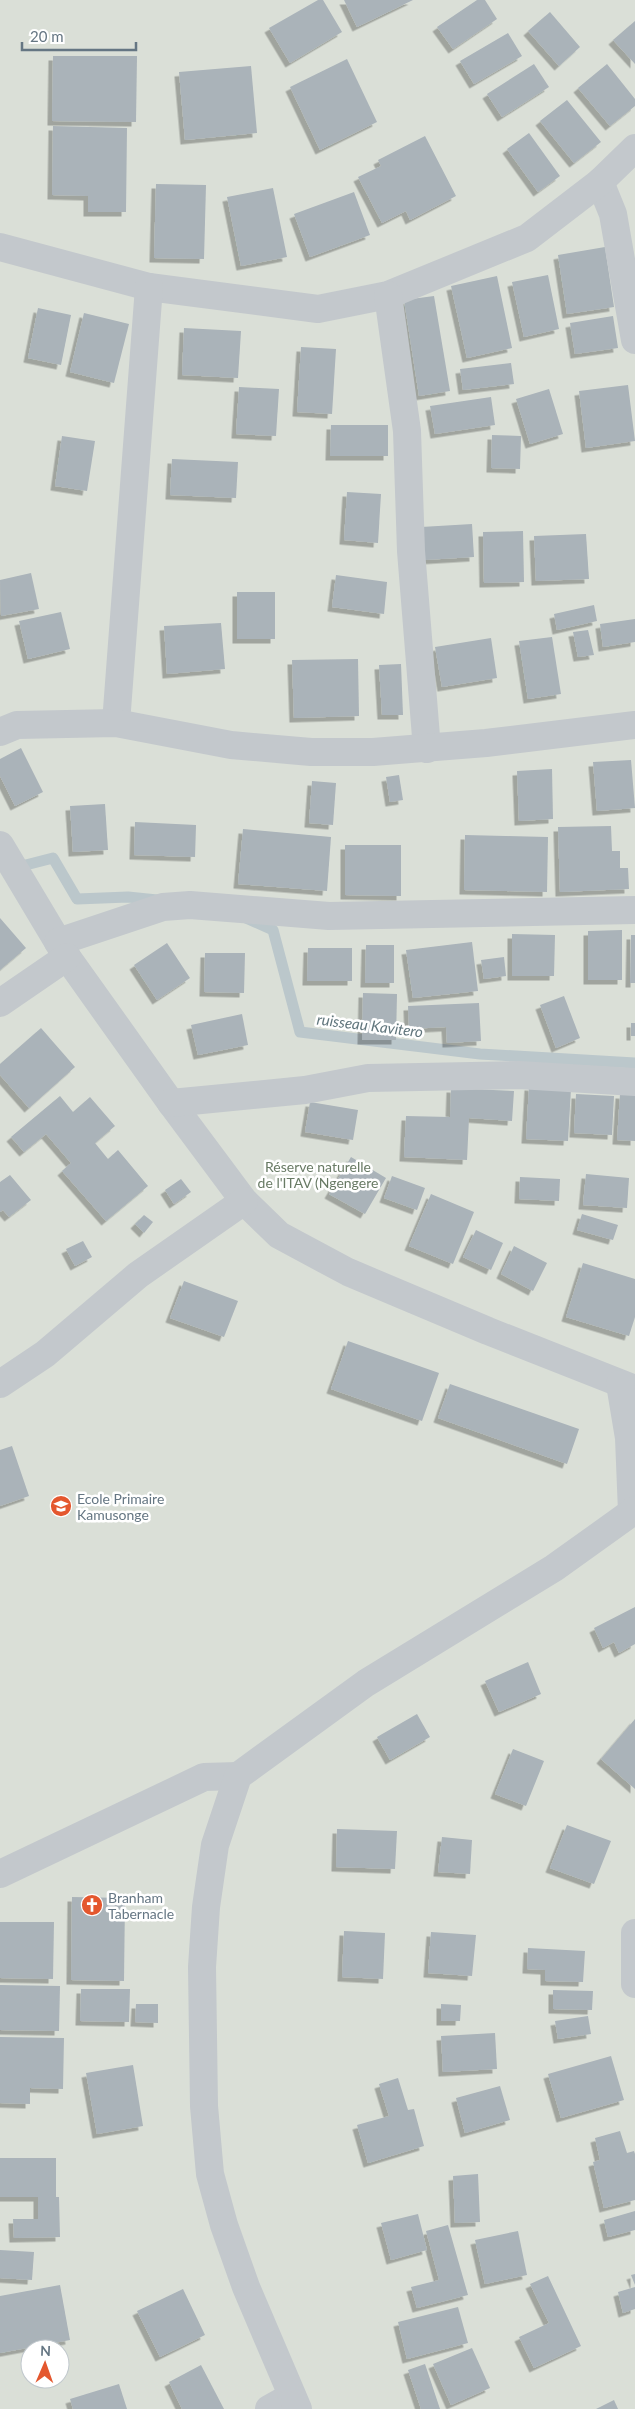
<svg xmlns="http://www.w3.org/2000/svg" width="635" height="2409" viewBox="0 0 635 2409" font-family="Lato,sans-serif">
  <defs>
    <filter id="shadow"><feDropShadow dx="-4.5" dy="4.5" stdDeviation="0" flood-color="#0004"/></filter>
  </defs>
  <rect width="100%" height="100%" fill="#fafaf8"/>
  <path fill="#dadfd7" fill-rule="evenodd" d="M0,0H635V2409H0ZM30,2349H60V2379H30Z"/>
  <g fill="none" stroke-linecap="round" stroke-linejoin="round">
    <g stroke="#bbc7cb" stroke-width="11">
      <polyline points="14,868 53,858 77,899 128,897 157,900"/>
      <polyline points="246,918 273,930 300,1032 480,1054 635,1063"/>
    </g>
  </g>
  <g fill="#aab3b9" filter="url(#shadow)">
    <polygon points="318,0 323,0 342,32 290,63 269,28"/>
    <polygon points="344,0 413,0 357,27"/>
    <polygon points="477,0 485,0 497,19 453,49 437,27"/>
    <polygon points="550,12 580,47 559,66 528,31"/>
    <polygon points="635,21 635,64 613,40"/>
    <polygon points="508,33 522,56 474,84 460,61"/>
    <polygon points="53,56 137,56 136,122 52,121"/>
    <polygon points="347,59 377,122 320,150 290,87"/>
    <polygon points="534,64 549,87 502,117 487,94"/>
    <polygon points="607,64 635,99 635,106 610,126 578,88"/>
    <polygon points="251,66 257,133 185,140 179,72"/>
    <polygon points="567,100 601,142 574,163 540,121"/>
    <polygon points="53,126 127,128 126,212 88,212 88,196 52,195"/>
    <polygon points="529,133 560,176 538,192 507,149"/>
    <polygon points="425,136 456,196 410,220 406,211 382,223 358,177 381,166 378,160"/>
    <polygon points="156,184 206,185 204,259 154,258"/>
    <polygon points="273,188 287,257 241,266 227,197"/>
    <polygon points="354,192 370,235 310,257 294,214"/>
    <polygon points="605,247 614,307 567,314 558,255"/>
    <polygon points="548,275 559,329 524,337 512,282"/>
    <polygon points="497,276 512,348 467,358 451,286"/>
    <polygon points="434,296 450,391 419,396 404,300"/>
    <polygon points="38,308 71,315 61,365 28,358"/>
    <polygon points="84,313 129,324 114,383 70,372"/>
    <polygon points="613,316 618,348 575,354 570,323"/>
    <polygon points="184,328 241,331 238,378 182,375"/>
    <polygon points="301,347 336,349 332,414 297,412"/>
    <polygon points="511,363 514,384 463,390 460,369"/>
    <polygon points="628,385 635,441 586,448 579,391"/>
    <polygon points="239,387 279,389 276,436 236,434"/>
    <polygon points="549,389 563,434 530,444 516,399"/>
    <polygon points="491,397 495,425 435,434 430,406"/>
    <polygon points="331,425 388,425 388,456 330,456"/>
    <polygon points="492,435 521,436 520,469 491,468"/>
    <polygon points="62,436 95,441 87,491 55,486"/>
    <polygon points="172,459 238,462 236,498 170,495"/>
    <polygon points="347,492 381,494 378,543 344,540"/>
    <polygon points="472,524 474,557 424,560 421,527"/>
    <polygon points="523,531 524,582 484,583 483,532"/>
    <polygon points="586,534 589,579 536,581 534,536"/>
    <polygon points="31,573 39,609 1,616 0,580"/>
    <polygon points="336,575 387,582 384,614 332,607"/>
    <rect x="237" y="592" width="38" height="47"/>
    <polygon points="594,605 597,621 557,630 554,614"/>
    <polygon points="61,612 70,649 28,659 19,621"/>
    <polygon points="635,619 635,642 603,647 600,624"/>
    <polygon points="221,623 225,669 167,674 164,626"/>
    <polygon points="588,630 594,655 578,657 573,632"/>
    <polygon points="552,637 561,694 528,699 519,641"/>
    <polygon points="491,638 497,678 442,687 435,647"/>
    <polygon points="358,659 359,716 294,718 292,660"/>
    <polygon points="401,664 403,715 382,715 379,665"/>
    <polygon points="21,748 43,792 15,806 0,776 0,759"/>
    <polygon points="631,760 635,808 597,811 593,762"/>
    <polygon points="552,769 553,819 519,821 517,771"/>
    <polygon points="399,775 403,800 390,802 386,777"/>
    <polygon points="312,781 336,783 333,825 309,823"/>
    <polygon points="105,804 108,850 73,852 70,806"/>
    <polygon points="135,822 196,825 195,857 134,855"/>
    <polygon points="611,826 612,851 620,851 620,868 628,868 629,889 560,892 558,827"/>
    <polygon points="243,829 331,837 327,891 238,884"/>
    <polygon points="465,835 548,837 547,892 464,890"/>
    <polygon points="345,845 401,845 401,896 345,895"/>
    <polygon points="0,918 26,948 0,970"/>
    <polygon points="622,930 622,980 588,980 588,931"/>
    <polygon points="512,934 555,935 554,976 512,976"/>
    <polygon points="631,935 635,935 635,983 630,983"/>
    <polygon points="472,942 478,991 413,998 406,950"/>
    <polygon points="167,943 190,978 157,1000 134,965"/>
    <polygon points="366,945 394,945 394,983 365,983"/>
    <polygon points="308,948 352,948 352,981 307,981"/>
    <polygon points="205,953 245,953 244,993 204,992"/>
    <polygon points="504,957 506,976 484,979 481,960"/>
    <polygon points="363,993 397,994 396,1040 362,1040"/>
    <polygon points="564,996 580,1038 556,1048 540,1005"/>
    <polygon points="479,1003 481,1041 447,1043 446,1027 409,1029 408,1006"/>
    <polygon points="242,1014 248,1045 198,1055 191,1025"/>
    <rect x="631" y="1023" width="4" height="13"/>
    <polygon points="41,1028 75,1067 29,1108 0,1075 0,1064"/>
    <polygon points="529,1086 571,1089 568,1141 526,1139"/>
    <polygon points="451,1088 514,1091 512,1121 469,1118 467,1160 404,1157 406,1116 450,1117"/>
    <polygon points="576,1094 614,1096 612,1135 574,1133"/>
    <polygon points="620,1094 635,1095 635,1141 617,1140"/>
    <polygon points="60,1096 73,1112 90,1097 115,1126 95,1143 108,1159 118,1150 148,1186 106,1221 62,1171 71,1163 46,1134 24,1152 11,1137"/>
    <polygon points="310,1102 358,1110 353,1140 305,1132"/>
    <polygon points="351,1157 386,1178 365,1214 329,1194"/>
    <polygon points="586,1174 629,1178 627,1208 583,1205"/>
    <polygon points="10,1175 31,1200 9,1217 3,1210 0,1212 0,1182"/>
    <polygon points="392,1176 425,1188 417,1210 384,1198"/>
    <polygon points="520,1177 560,1179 559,1201 519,1199"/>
    <polygon points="181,1179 191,1192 174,1204 165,1190"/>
    <polygon points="431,1194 474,1212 453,1264 409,1246"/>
    <polygon points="582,1214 618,1225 613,1240 577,1230"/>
    <polygon points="144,1215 153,1222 144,1233 135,1224"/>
    <polygon points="476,1230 503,1243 491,1270 463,1257"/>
    <polygon points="83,1241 92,1257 75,1266 66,1249"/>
    <polygon points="514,1246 547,1263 533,1291 501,1274"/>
    <polygon points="583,1263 635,1279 635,1317 629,1336 566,1317"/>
    <polygon points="184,1281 238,1301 224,1337 170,1318"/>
    <polygon points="348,1341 439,1373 422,1421 331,1389"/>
    <polygon points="450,1384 579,1429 567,1464 438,1418"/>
    <polygon points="12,1446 29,1496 0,1506 0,1450"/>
    <polygon points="635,1607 635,1644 619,1653 614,1642 603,1648 594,1628"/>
    <polygon points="528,1662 541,1694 499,1712 485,1681"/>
    <polygon points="417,1714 430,1737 390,1760 377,1737"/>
    <polygon points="635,1719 635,1789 601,1759"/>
    <polygon points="513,1749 544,1761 526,1806 495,1794"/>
    <polygon points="567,1825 611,1841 594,1884 550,1868"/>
    <polygon points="337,1829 397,1831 395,1869 336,1867"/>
    <polygon points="442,1837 472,1840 470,1874 438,1872"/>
    <polygon points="72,1897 125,1898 124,1981 71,1980"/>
    <polygon points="0,1922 54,1922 53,1979 0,1978"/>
    <polygon points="344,1931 385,1933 383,1979 342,1977"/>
    <polygon points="431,1932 476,1935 472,1976 428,1973"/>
    <polygon points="528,1948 585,1951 583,1982 545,1981 545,1970 527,1969"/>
    <polygon points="0,1985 60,1986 59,2031 0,2030"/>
    <polygon points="81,1989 130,1989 129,2022 80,2021"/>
    <polygon points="553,1990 593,1991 592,2010 553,2009"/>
    <polygon points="136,2004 158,2004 158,2023 135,2022"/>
    <polygon points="441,2004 461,2005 460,2021 441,2021"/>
    <polygon points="588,2016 591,2034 558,2039 555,2021"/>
    <polygon points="495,2033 497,2069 443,2072 441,2036"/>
    <polygon points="0,2037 64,2038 63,2089 30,2088 30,2104 0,2103"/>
    <polygon points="611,2056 624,2100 561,2118 548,2074"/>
    <polygon points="133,2065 143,2126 97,2134 86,2073"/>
    <polygon points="398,2078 408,2110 414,2109 424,2146 368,2163 357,2125 389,2116 379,2084"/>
    <polygon points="500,2086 510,2120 465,2133 456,2098"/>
    <polygon points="620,2131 627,2153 634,2151 635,2154 635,2200 604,2208 593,2162 600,2160 595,2138"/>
    <polygon points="0,2158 56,2158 56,2197 59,2197 60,2237 14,2238 13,2219 38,2219 38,2197 0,2197"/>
    <polygon points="478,2174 480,2222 455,2223 453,2176"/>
    <polygon points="635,2211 635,2230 608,2237 604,2220"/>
    <polygon points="418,2214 427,2250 391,2260 381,2223"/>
    <polygon points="448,2225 468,2295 417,2308 411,2287 439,2280 426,2231"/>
    <polygon points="518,2231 527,2275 485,2284 475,2240"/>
    <polygon points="0,2250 34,2252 32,2280 0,2278"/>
    <polygon points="635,2274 635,2285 631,2275"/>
    <polygon points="548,2276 581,2346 534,2368 519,2337 549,2323 530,2284"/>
    <polygon points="60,2285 70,2340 0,2353 0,2296"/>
    <polygon points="635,2287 635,2309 623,2313 618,2292"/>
    <polygon points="183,2289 205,2335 160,2357 137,2311"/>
    <polygon points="458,2307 468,2343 407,2359 398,2322"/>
    <polygon points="472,2348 490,2388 451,2405 433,2364"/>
    <polygon points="425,2364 440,2409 421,2409 408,2370"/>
    <polygon points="201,2365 224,2409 182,2409 169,2382"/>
    <polygon points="119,2384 127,2409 73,2409 70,2399"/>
    <polygon points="614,2400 618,2409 596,2409"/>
  </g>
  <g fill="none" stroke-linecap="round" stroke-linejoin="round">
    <g stroke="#c3c8cc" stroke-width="28">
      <polyline points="600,182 613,214 635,340"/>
      <polyline points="0,247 149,287 318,309 388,295 527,238 600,182 635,148"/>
      <polyline points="388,295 407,431 411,551 427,749"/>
      <polyline points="116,723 149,287"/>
      <polyline points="0,732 17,725 116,723 231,745 311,752 373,752 486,743 635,725"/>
      <polyline points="0,845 67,957 171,1103 244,1201 279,1235 348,1272 488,1331 635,1389"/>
      <polyline points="58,942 163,907 190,905 329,916 635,910"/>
      <polyline points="0,1003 67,957"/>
      <polyline points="171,1103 305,1090 368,1078 519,1075 635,1082"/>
      <polyline points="0,1384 45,1354 138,1275 244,1201"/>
      <polyline points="620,1384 629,1438 632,1512"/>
      <polyline points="0,1874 204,1777 238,1776"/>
      <polyline points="635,1933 635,1984"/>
      <polyline points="269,2409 292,2396"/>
      <polyline points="298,2409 246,2287 224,2225 210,2174 204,2106 202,1967 206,1907 215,1845 238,1776 366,1683 554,1568 635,1510"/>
    </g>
  </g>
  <defs>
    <g id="school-disc" transform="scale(1.125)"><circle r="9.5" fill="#e4572e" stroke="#fff"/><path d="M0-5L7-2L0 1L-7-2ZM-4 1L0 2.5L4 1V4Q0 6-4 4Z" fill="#fff"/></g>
    <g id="church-disc" transform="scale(1.125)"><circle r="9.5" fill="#e4572e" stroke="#fff"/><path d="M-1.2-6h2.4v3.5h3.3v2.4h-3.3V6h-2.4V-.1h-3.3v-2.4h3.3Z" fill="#fff"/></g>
  </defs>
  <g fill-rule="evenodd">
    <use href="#school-disc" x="61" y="1506"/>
    <use href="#church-disc" x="92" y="1905"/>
  </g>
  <g text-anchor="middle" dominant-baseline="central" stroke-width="5" stroke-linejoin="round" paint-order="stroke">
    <g font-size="14" fill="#687a64" stroke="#fff">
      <text x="318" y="1166">Réserve naturelle<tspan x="318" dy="16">de l'ITAV (Ngengere</tspan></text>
    </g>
    <g font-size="14" fill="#657683" stroke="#fff" text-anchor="start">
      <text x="77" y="1498">Ecole Primaire<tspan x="77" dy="16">Kamusonge</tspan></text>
      <text x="108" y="1897">Branham<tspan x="108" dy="16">Tabernacle</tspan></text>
    </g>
    <g font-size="15" font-style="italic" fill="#60757c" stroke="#fff">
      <text transform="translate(370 1025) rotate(7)">ruisseau Kavitero</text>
    </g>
  </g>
  <g transform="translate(45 2364) rotate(2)"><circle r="24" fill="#ffffff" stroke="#c1c8cd"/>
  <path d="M0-4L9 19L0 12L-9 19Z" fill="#e4572e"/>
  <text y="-8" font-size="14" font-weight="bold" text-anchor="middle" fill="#657683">N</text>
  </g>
  <path d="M22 42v8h114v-8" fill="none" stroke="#657683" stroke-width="2.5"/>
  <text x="30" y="42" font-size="15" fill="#657683" stroke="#ffffff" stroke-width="4" paint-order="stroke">20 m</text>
</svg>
